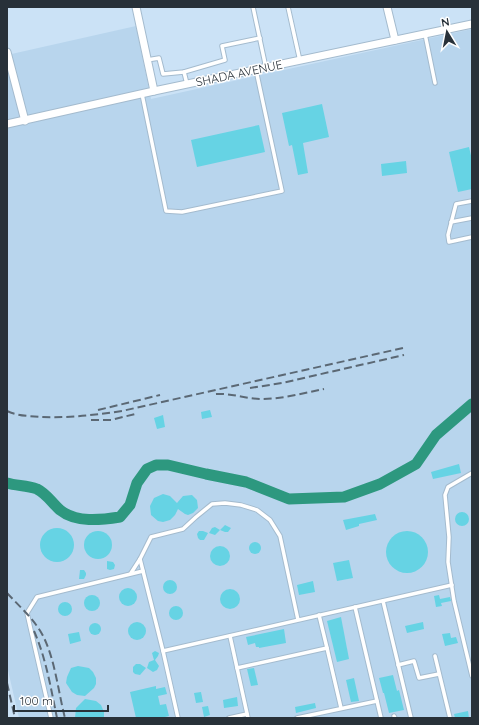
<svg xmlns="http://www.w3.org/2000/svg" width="479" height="725" viewBox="0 0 479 725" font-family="Quicksand,sans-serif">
  <rect width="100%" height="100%" fill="#cbe2f6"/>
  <polygon fill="#b8d5ed" points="136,26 151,99 472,29 472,718 19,718 7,666 7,55"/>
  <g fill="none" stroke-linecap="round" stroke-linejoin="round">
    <path stroke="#2d987f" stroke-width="11" d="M7,483C17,486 27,485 37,489C47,494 52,503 60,510C76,523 101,520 120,517L130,505L137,483L147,469L156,465H168L206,474L246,482L289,499L344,497L380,484L416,464L436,435L472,404"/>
  </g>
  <g fill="#66d3e4">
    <polygon points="322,104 329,137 303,143 308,173 298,175 292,145 289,146 282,113"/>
    <polygon points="259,125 265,152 197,167 191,140"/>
    <polygon points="469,147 472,160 472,189 458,192 449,152"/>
    <polygon points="406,161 407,173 382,176 381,164"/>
    <polygon points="210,410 212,417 202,419 201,412"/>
    <polygon points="163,415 165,427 157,429 154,418"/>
    <polygon points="459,464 461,473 433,479 431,472"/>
    <polygon points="163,494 170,496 177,503 183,496 192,495 197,500 198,508 193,513 188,515 185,514 178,509 175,515 170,520 163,522 158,521 151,515 150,506 154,498"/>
    <circle cx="462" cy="519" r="7"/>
    <polygon points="375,514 377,520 359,524 359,526 346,530 343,520"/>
    <polygon points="225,525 231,528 228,532 225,532 220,530 215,535 209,533 212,528 215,527 220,530"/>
    <circle cx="57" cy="545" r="17"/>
    <circle cx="407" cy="552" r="21"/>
    <circle cx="98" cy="545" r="14"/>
    <polygon points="199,531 203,531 208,533 204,540 200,540 198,538 197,534"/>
    <circle cx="255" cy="548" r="6"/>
    <circle cx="220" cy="556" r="10"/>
    <polygon points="349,560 353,578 337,581 333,563"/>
    <polygon points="107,561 113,562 115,565 114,569 110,570 107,569"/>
    <polygon points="80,570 84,570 86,573 86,575 84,579 79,579"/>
    <circle cx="170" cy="587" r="7"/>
    <polygon points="313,581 315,592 299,595 297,585"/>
    <circle cx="128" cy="597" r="9"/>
    <circle cx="230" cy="599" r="10"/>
    <polygon points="439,595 440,599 450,597 451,601 441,603 442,606 436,607 434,596"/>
    <circle cx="92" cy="603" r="8"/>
    <circle cx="65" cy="609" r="7"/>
    <circle cx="176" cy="613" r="7"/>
    <polygon points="341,617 349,659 337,662 327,621"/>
    <polygon points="423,622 424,629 407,633 405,626"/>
    <circle cx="137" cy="631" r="9"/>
    <circle cx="95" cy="629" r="6"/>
    <polygon points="284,629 286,643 259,648 259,647 256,647 255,643 248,645 246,637"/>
    <polygon points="79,632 81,641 70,644 68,634"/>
    <polygon points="450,633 451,638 456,637 458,643 445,646 442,634"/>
    <polygon points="155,651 159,653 158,656 155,660 159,666 157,670 153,672 147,668 149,662 154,660 152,653"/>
    <polygon points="136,664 140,664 146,668 140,675 135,674 133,672 133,667"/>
    <polygon points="78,666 89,668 93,672 96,678 96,684 94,688 85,696 77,695 72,692 66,683 67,677 71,668"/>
    <polygon points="254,668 258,685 251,686 247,669"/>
    <polygon points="393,675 397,691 399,690 404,710 389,713 384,693 383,693 379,678"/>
    <polygon points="354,678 359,701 351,702 346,680"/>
    <polygon points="156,686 156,689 165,687 167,694 158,696 160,705 166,704 169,716 161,718 136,718 130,692"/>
    <polygon points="201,692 203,702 196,703 194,693"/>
    <polygon points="237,697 238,706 224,708 223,700"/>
    <polygon points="85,699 96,701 101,705 104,712 104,718 75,718 76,708"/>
    <polygon points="315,703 316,708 296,713 295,707"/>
    <polygon points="208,706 210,715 204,717 202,707"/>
    <polygon points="468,711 469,718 455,718 454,714"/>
  </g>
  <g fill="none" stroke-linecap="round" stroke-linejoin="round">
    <g stroke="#a4bbce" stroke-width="5.5">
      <g id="lane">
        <polyline points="253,7 266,68"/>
        <polyline points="288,7 300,61"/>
        <polyline points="425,34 435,83"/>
        <polyline points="147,60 159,58 163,74 184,72 225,60 222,46 260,38"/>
        <polyline points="184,72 187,84"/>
        <polyline points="142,94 166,211 182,212 282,191 256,70"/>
        <polyline points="472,201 456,204 448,235 449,242 472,237"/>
        <polyline points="451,222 472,218"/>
        <polyline points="472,473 448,487 445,495 449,537 448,562 454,601 472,676"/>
        <polyline points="131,573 140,559"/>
        <polyline points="383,601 411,718"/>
        <polyline points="355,607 381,718"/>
        <polyline points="298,620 280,536 270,520 257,510 241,505 225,503 212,504 196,517 183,529 151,537 140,559 163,651 452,585"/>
        <polyline points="230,636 248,718"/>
        <polyline points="327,648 341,708"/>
        <polyline points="163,651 178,718"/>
        <polyline points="435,656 450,718"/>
        <polyline points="398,665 414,661 419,678 439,674"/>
        <polyline points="237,668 327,648 319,615"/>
        <polyline points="394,716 395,718"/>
        <polyline points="51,718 27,613 37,597 143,571"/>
        <polyline points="229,718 247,714"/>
        <polyline points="297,718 377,701"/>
      </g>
    </g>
    <g stroke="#a4bbce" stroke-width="9">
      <g id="street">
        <polyline points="136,7 154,91"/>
        <polyline points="387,7 395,40"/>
        <polyline points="7,52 25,121"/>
        <polyline points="7,124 154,91 472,24"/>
      </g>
    </g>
    <use href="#lane" stroke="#fff" stroke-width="3.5"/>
    <use href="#street" stroke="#fff" stroke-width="7"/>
    <g stroke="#5b6874" stroke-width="2" stroke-dasharray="8 4" stroke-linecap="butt">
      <polyline points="250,388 282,383 404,355"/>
      <path d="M216,394C231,393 247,399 262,399C283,399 304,393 324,389"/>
      <polyline points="98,410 160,395"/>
      <path d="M7,411C17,416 30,416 41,417C69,418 95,415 122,411L403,348"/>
      <polyline points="91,420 111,420 135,414"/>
      <path d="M7,593C19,606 33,618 42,634C55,658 58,691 65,718"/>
      <path d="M34,631C46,658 51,689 57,718"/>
      <polyline points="7,683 15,718"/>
    </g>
  </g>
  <g text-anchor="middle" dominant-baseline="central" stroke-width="3" stroke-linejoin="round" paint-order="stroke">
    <g font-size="12" fill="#283139" stroke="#fff">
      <text transform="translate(239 73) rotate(-12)">SHADA AVENUE</text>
    </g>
  </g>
  <rect width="479" height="725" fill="none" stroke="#283139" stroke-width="16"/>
  <g transform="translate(447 32) rotate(350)" stroke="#ffffff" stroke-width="3" paint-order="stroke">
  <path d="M0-3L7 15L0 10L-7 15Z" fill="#283139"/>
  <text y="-6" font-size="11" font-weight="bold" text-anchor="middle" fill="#283139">N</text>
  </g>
  <path d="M14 705v6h94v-6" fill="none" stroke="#283139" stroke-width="2"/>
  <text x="20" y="705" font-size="12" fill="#283139" stroke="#ffffff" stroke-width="3" paint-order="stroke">100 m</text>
</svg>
